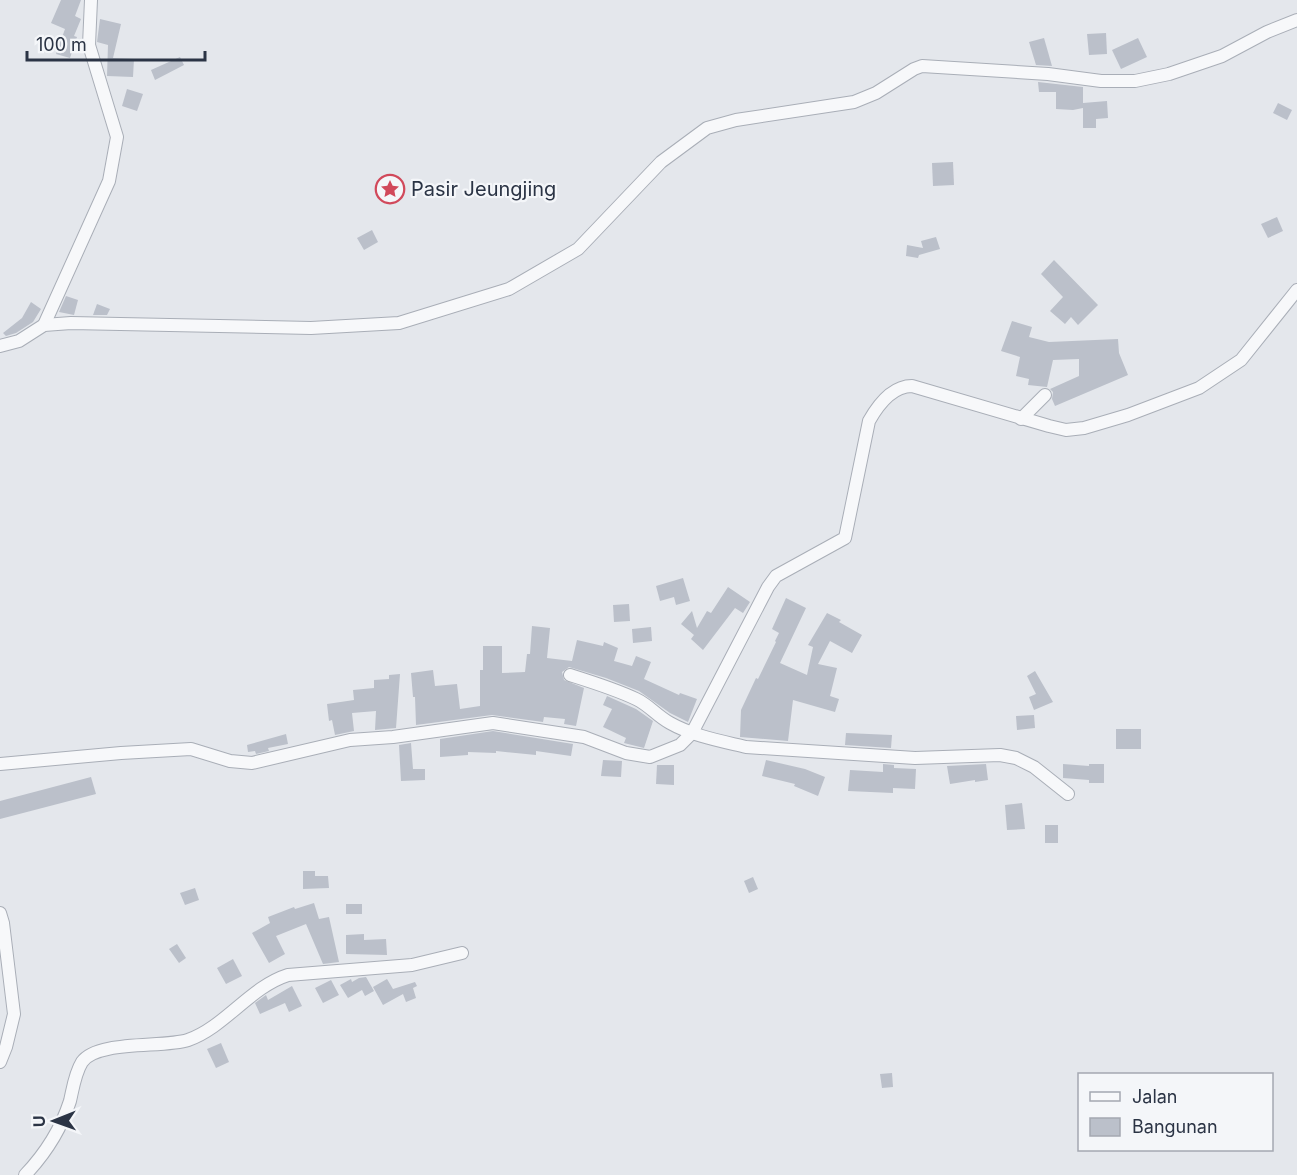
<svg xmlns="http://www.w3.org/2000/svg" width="1297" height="1175" viewBox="0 0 1297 1175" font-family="Inter,sans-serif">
  <rect width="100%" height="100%" fill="#e4e7ec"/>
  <g fill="#bbc0ca">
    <polygon points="61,0 81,0 75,16 81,19 74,36 77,37 70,58 56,54 65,29 51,23"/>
    <polygon points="100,19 121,24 113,58 134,59 133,77 107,76 108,45 97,42"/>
    <polygon points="1106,33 1107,54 1089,55 1087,34"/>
    <polygon points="1044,38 1052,66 1036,65 1029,42"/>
    <polygon points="1138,38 1147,57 1121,69 1112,50"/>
    <polygon points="180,57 184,65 155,80 151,70"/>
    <polygon points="1038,82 1083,87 1083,103 1107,101 1108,118 1096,119 1096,128 1083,128 1083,108 1073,110 1056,109 1056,92 1039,92"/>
    <polygon points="127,89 143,94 137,111 122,106"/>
    <polygon points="1278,103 1292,110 1287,120 1273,113"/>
    <polygon points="953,162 954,185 933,186 932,163"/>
    <polygon points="1277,217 1283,231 1268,238 1261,224"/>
    <polygon points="372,230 378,242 364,250 357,238"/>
    <polygon points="936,237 940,249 919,255 918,258 906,256 907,245 923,248 921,241"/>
    <polygon points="1054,260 1098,305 1078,325 1071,317 1065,324 1050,311 1063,297 1041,274"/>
    <polygon points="66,296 78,300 74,315 59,312"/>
    <polygon points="31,302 41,309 33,322 16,333 6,336 3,333 22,318"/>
    <polygon points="97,304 110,309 107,315 93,315"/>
    <polygon points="1012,321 1032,327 1029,337 1049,342 1118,339 1119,353 1128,375 1055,406 1052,399 1053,392 1050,389 1079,376 1079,359 1053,360 1047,387 1028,385 1029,379 1016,376 1020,357 1001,351"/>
    <polygon points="683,578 690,601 676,605 674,597 660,601 656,586"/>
    <polygon points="728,587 750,602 743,613 735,608 703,650 691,639 694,635 681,624 692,611 697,628 707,611 711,613"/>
    <polygon points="786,598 806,608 780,663 807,675 813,647 808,645 827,613 841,620 839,622 862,635 852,653 830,641 818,664 837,668 830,696 839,699 835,712 793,700 788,741 740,737 741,710 756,678 758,679 776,642 775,641 779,633 772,629"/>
    <polygon points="629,604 630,621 614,622 613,605"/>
    <polygon points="532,626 550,628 547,658 572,661 577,640 603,646 604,642 618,648 614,661 632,666 636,656 651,662 644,679 679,695 680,693 697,699 688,722 670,713 639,691 606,678 569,667 562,672 564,680 584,688 576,726 564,724 565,719 544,717 543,722 492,715 416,725 415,697 413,697 411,673 433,670 435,686 457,684 460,709 480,706 480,670 483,670 483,646 502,646 502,673 525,672 527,654 530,654"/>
    <polygon points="651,627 652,641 633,643 632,629"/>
    <polygon points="1035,671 1053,702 1034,710 1029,697 1036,694 1027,676"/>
    <polygon points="400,674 396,728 375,730 376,711 352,713 354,731 335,735 332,720 329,721 327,704 354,700 353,690 374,688 374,680 389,679 389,675"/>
    <polygon points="607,696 636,709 653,721 644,748 624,743 626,738 603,727 612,709 603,705"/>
    <polygon points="1034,715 1035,728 1017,730 1016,716"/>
    <rect x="1116" y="729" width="25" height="20"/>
    <polygon points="493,731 573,744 571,756 536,751 536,755 496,751 496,753 468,752 468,755 440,757 440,739"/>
    <polygon points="846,733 892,735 891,748 845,745"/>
    <polygon points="286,734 288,744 268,748 269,751 256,754 255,751 248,752 247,745"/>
    <polygon points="411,743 413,769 425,769 425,780 401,781 399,745"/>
    <polygon points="603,760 622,761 621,777 601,776"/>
    <polygon points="766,760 805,769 825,777 818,796 794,786 795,784 762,776"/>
    <polygon points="883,764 894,765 894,768 916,769 915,789 893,788 893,793 848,791 850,770 883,772"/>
    <polygon points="986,764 988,780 975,782 975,780 950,784 947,766"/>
    <polygon points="1063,764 1089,766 1089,764 1104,764 1104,783 1089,783 1089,780 1063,778"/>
    <polygon points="657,765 674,765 674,785 656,784"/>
    <polygon points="91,777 96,794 0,819 0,801"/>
    <polygon points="1022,803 1025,829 1007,830 1005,805"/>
    <rect x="1045" y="825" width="13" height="18"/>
    <polygon points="303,871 315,871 315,876 328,876 329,888 303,889"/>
    <polygon points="753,877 758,889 749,893 744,881"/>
    <polygon points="195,888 199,900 185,905 180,893"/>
    <polygon points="314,903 319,919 329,917 339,962 323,964 306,924 276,936 285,954 269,963 252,933 270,923 268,917 294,907 295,909"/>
    <rect x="346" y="904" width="16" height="10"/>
    <polygon points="364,934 364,940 386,939 387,955 346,954 346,935"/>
    <polygon points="177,944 186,958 179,963 169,949"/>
    <polygon points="233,959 242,976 226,984 217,968"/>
    <polygon points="366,977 374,991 365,996 362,990 348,998 340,985 351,979 352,982 359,978"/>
    <polygon points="387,979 393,989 415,982 417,986 413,988 416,998 406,1002 403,994 383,1005 373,987"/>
    <polygon points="331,980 339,995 323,1003 315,988"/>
    <polygon points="292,986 302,1006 289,1012 285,1003 260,1014 255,1003 266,995 268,1000"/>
    <polygon points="221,1043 229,1062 216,1068 207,1049"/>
    <polygon points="892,1073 893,1087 882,1088 880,1074"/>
  </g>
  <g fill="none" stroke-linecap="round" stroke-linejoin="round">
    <g stroke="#a9aeb7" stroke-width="14">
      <g id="street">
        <polyline points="44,325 109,181 117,137 89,45 91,0"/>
        <polyline points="0,346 19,341 44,325 71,323 311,328 399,323 509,289 578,249 661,162 707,128 736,120 854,102 876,93 914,69 922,66 1048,74 1101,81 1135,81 1169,74 1222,56 1267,32 1297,20"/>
        <polyline points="1021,419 1045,395"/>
        <path d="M570,675C592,682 615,689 636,699C649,705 657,716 670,723C693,736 721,741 746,747L915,758L1000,755L1016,758L1034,767L1068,794"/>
        <path d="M0,764L121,753L191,749L230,761L252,763L350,740L393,737L493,723L584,737L626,753L650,757L680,745L692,733L768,587L776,576L845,538L869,421C878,405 893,386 912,386L1049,426L1066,430L1084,428L1128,415L1199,388L1241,360L1297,290"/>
        <polyline points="0,913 3,923 14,1014 6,1047 0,1062"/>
        <path d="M25,1175C45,1154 61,1129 70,1101C73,1088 75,1073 82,1062C97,1040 164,1048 188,1040C225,1027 250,987 288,975L412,965L462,953"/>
      </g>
    </g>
    <use href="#street" stroke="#f7f8fa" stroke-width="12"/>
  </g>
  <defs>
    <g id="sight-ring" transform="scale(1.5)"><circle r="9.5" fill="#f4f6f9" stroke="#d1495b" stroke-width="1.5"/><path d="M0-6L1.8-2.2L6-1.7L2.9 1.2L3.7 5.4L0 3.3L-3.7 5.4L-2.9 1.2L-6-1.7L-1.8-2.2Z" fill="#d1495b"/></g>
  </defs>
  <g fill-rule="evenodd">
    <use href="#sight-ring" x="390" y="189"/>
  </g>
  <g text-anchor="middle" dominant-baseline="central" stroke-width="4.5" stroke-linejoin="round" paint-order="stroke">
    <g font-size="20" fill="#2b3445" stroke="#f4f6f9" text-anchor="start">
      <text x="411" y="189">Pasir Jeungjing</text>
    </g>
  </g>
  <rect x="1078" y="1073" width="195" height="78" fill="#f4f6f9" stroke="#a4a8b1" stroke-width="1.5"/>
  <rect x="1090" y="1092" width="30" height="9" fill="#f7f8fa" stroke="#a4a8b1" stroke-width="1.5"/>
  <text x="1132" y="1103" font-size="18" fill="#2b3445">Jalan</text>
  <rect x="1090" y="1118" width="30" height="18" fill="#bbc0ca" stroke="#a4a8b1" stroke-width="1.5"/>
  <text x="1132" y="1133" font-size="18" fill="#2b3445">Bangunan</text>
  <g transform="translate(54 1121) rotate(269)" stroke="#f4f6f9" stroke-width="4.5" paint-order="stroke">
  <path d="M0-4.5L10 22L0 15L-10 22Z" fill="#2b3445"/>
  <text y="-9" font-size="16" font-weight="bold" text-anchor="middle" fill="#2b3445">U</text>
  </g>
  <path d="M27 51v9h178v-9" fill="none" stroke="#2b3445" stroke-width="3"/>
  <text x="36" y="51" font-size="18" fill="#2b3445" stroke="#f4f6f9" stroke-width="4.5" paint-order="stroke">100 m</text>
</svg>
